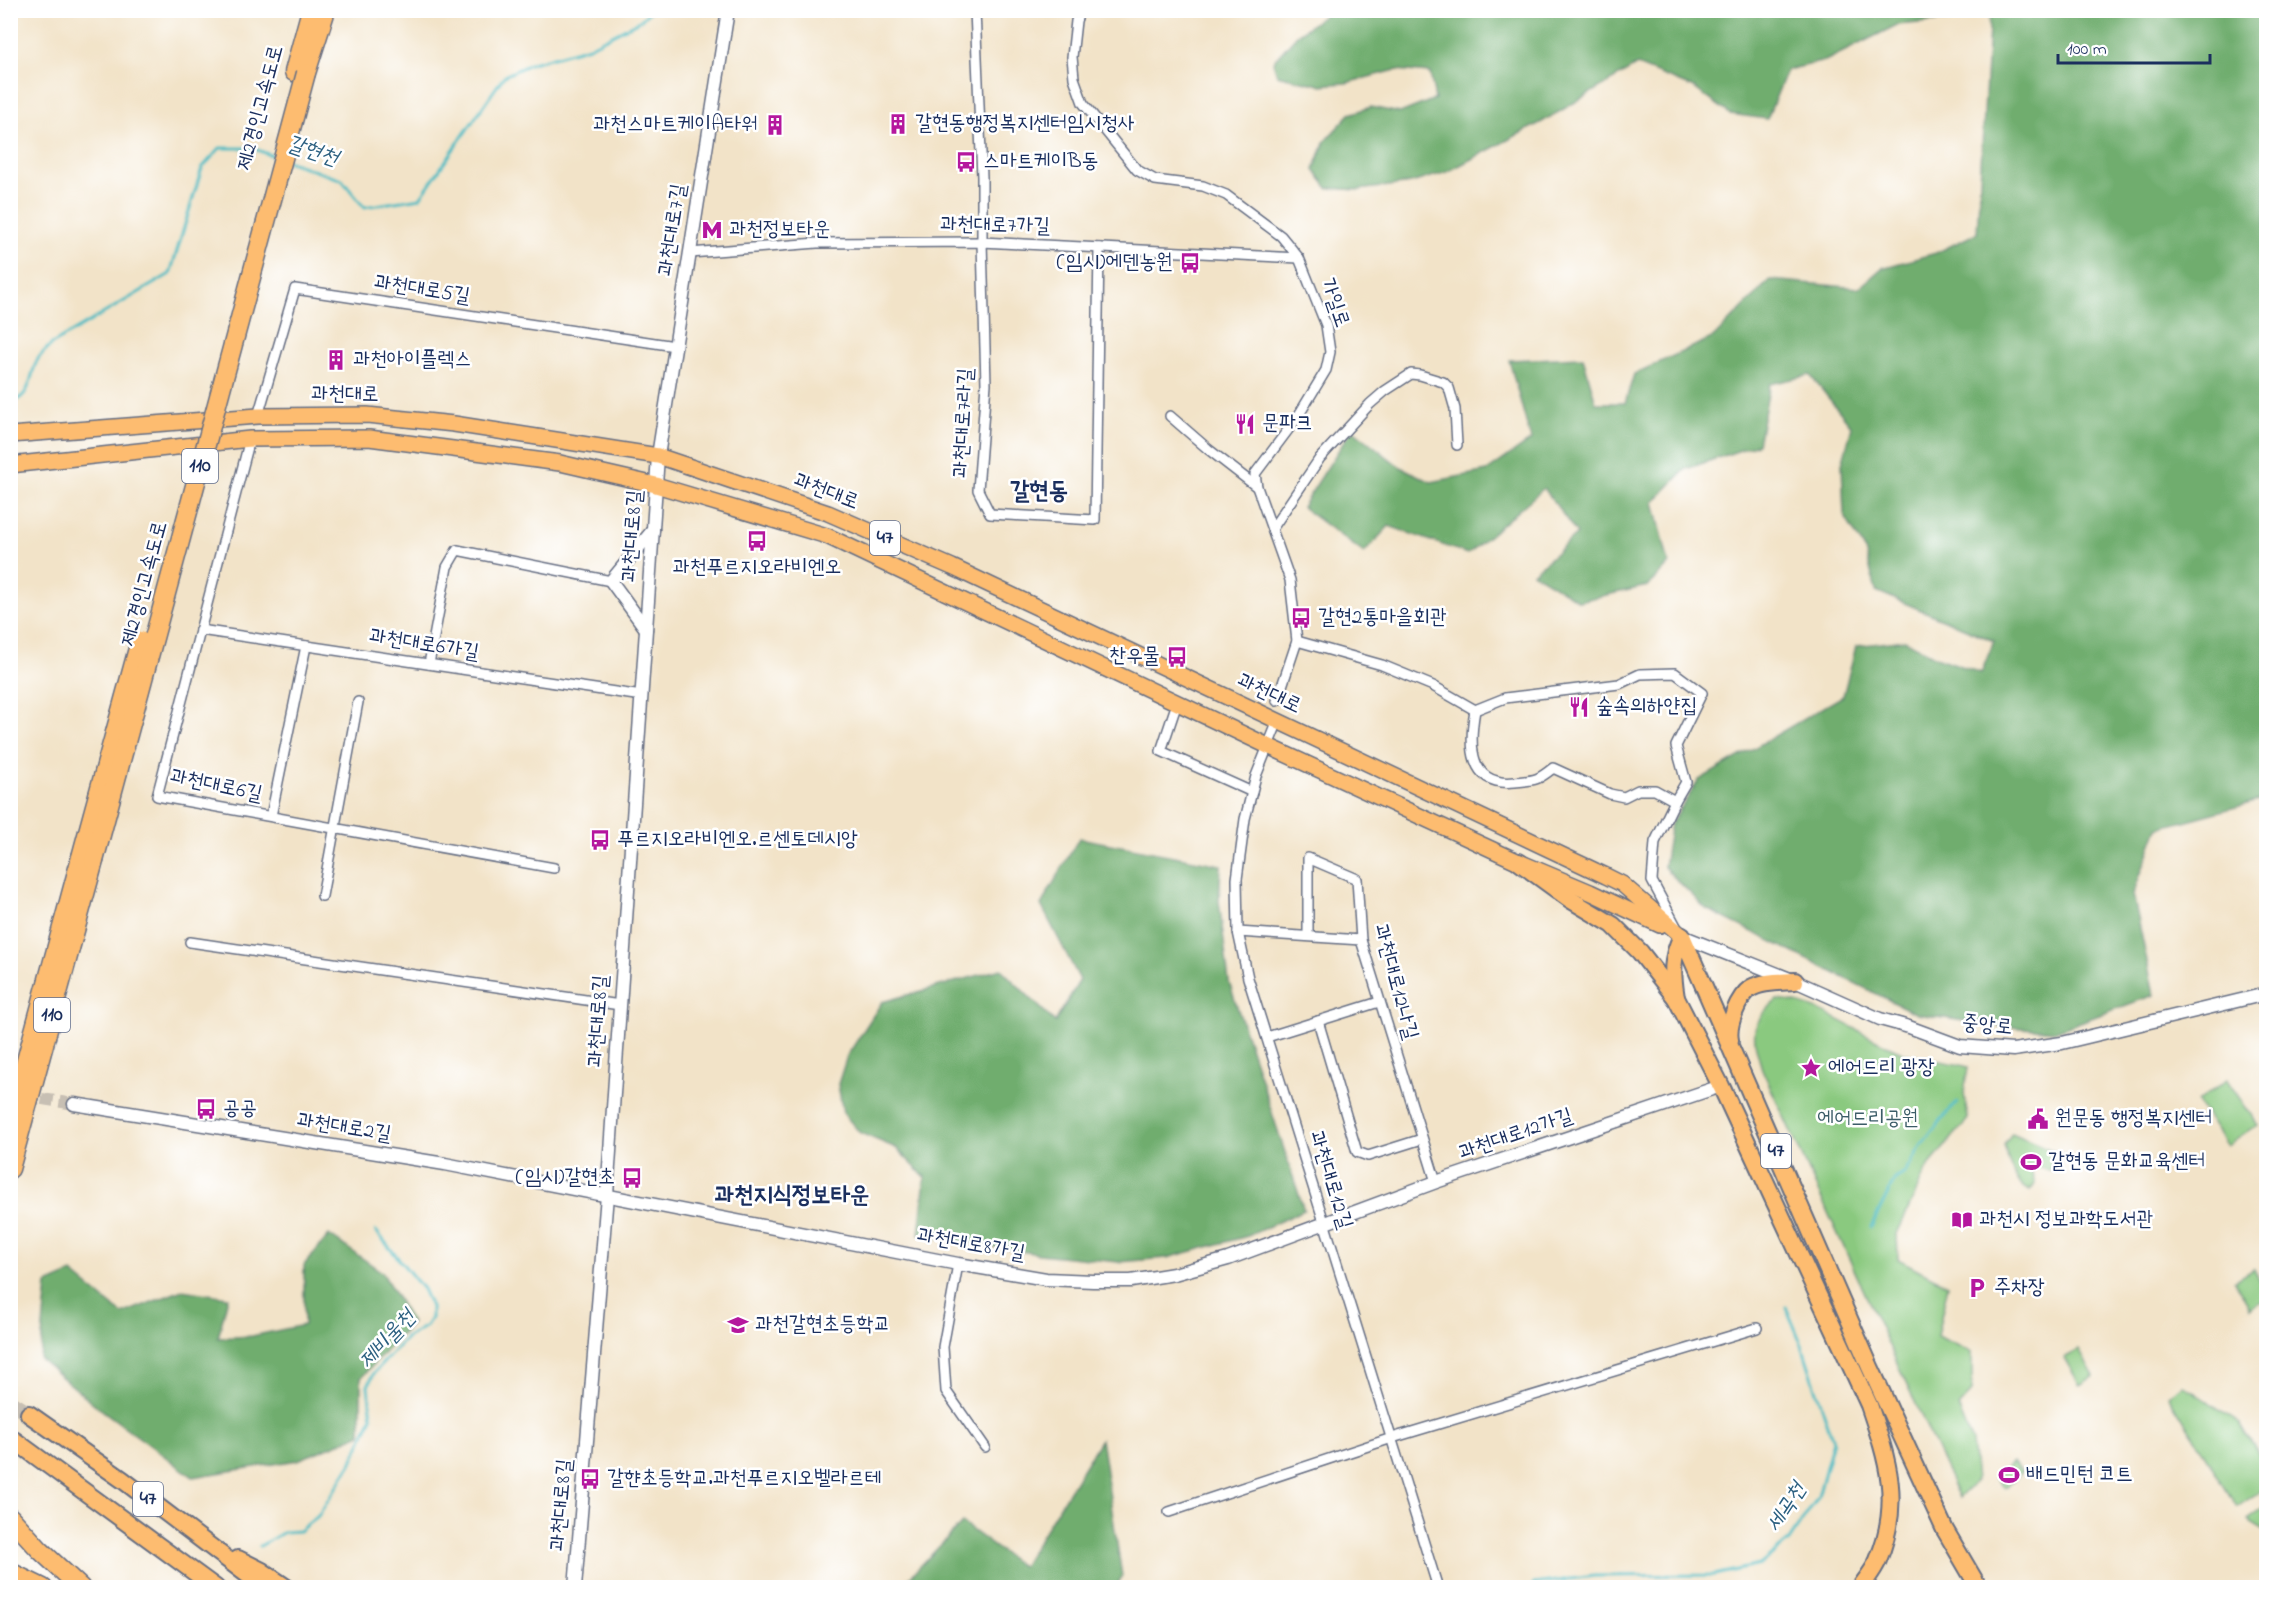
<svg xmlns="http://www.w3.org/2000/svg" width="2277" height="1598" viewBox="0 0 2277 1598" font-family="'Indie Flower','Poor Story',sans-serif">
  <rect width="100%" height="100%" fill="#fff"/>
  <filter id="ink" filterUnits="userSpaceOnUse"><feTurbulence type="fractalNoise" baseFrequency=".0167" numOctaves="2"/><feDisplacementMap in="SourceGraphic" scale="12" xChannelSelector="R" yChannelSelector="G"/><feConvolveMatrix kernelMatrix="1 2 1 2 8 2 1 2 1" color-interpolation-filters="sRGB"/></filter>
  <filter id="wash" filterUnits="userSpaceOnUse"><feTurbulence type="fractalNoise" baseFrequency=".008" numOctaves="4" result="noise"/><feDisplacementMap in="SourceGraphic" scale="24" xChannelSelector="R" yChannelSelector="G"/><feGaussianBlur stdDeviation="1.35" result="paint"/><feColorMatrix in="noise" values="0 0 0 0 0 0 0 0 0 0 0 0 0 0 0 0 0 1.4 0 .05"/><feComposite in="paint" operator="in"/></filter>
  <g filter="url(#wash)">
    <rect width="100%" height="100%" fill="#f2e3c8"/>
    <g fill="#8ac97f" stroke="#527c6e" stroke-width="1.5">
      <path d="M1777,1000C1824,1003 1861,1037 1905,1053C1925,1060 1948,1061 1968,1067L1964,1093L1968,1119L1927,1168L1897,1234L1898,1259L1948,1285L1937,1336L1972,1352V1392L1958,1407L1972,1442L1976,1481L1959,1498L1762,1069C1752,1035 1748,1025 1777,1000Z"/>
      <polygon points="2227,1080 2258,1125 2227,1146 2197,1102"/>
      <path d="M2012,1133L2056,1152L2050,1171L2029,1164L2035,1184L2030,1191C2013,1182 2009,1163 2004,1145Z"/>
      <polygon points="2254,1269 2266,1292 2266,1298 2250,1308 2234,1281"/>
      <polygon points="2079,1350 2094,1376 2080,1385 2064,1358"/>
      <polygon points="2183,1385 2240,1423 2266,1467 2266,1487 2237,1507 2168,1395"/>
      <polygon points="2012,1462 2022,1472 2005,1488 1995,1478"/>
      <polygon points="2266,1507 2266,1531 2248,1520"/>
    </g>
    <g fill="#6fad6e" stroke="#456e66" stroke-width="1.5">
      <polygon points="1420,10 1972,10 1972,11 1964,19 1897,25 1825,61 1787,70 1767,119 1730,114 1694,88 1637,65 1542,122 1447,172 1411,183 1359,190 1328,188 1314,170 1325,141 1350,114 1371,107 1400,113 1435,99 1430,73 1396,70 1346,83 1319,85 1277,75 1273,62 1297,35 1330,11 1374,11 1380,14 1415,13"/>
      <polygon points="1990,11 2266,11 2266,799 2158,828 2133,894 2154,995 2056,1031 1998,1026 1917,1014 1706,909 1664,867 1671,823 1699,780 1843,696 1856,646 1905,640 1936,657 1981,673 1994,641 1876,591 1865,550 1844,515 1842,464 1852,427 1810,375 1770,384 1758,444 1686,469 1654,502 1669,564 1648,586 1579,601 1533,573 1577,534 1544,488 1468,554 1389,526 1364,553 1302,507 1352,429 1399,466 1431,482 1487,471 1531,440 1509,360 1583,357 1596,403 1625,403 1634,374 1714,337 1770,280 1859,288 1882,268 1936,253 1977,233"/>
      <polygon points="1079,838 1221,865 1219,901 1229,982 1304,1210 1248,1236 1167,1258 1119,1262 1039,1254 919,1235 925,1177 896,1148 860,1133 843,1113 838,1084 847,1056 882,1002 1001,969 1055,1022 1080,980 1041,905"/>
      <polygon points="329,1235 382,1272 412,1323 361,1378 361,1434 298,1460 193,1477 99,1408 40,1359 47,1284 72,1273 122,1314 182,1290 228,1297 218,1338 252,1336 304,1325 304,1265"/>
      <polygon points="1101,1439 1122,1576 1116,1587 900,1587 962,1523 1022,1567"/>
    </g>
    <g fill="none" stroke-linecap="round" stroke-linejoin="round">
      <g stroke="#4cbbc3" stroke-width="3">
        <polyline points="287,161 342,180 364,207 420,198 504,76 532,63 589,47 641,20 651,10"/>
        <path d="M10,403C34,396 29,373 38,359C42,353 47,349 52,344L170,274L202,168L220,148H252L276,157"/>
        <polyline points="1871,1227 1895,1179 1905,1173 1921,1146 1950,1109 1958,1103"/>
        <polyline points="260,1546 284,1532 299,1531 318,1516 351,1464 372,1417 368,1386 374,1373 406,1338 426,1326 431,1318 431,1307 423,1289 376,1231"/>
        <polyline points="1530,1588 1534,1584 1594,1576 1714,1575 1760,1565 1789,1541 1818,1497 1833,1441 1802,1345 1786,1307"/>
      </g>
    </g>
  </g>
  <g filter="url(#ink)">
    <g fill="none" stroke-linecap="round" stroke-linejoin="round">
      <polyline stroke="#c7bfb3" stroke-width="12" stroke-dasharray="12 6" stroke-linecap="butt" points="24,1096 74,1104"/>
      <polyline stroke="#c7bfb3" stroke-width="16" stroke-dasharray="16 8" stroke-linecap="butt" points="10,1402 29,1414"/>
      <g stroke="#666e83" stroke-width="12">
        <g id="minor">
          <polyline points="975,10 982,177 982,242 986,384 978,490 990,514 1095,520 1099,248"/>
          <polyline points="1080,10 1076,21 1072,57 1074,78 1083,103 1137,170 1155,180 1203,186 1226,195 1281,236 1299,258 1326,325 1330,352 1326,370 1297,418 1255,474 1257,487 1290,580 1297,641 1277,701"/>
          <polyline points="690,253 817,243 982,242 1299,258"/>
          <polyline points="258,416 295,289 675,346"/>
          <polyline points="1170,416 1208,449 1257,487"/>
          <polyline points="250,439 157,796 554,868"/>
          <polyline points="1272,529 1320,458 1370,404 1385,391 1411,374 1420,375 1443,382 1449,388 1455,409 1457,445"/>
          <polyline points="200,630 642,696"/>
          <path d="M1297,641L1382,665L1433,686L1475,710C1469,744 1468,787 1515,782C1535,780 1537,781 1553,768L1610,794L1624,797L1638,790H1655L1675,801L1655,842L1652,881L1676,926"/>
          <polyline points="429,664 447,567 457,550 611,581"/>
          <polyline points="1177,703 1161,751 1252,792"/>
          <polyline points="1475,710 1505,698 1619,684 1640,674 1675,673 1702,693 1676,746 1686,782 1675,801"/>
          <polyline points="1278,721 1256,776 1245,819 1237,879 1238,932 1248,978 1438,1588"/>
          <polyline points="271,816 306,646"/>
          <polyline points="322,896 358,702"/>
          <polyline points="1238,932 1361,940"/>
          <polyline points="1308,936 1308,858 1357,879 1361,940 1436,1182"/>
          <polyline points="190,942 620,1005"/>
          <polyline points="1318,1021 1357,1152 1368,1156 1422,1139"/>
          <polyline points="1267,1037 1379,1002"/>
          <polyline points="958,1264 943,1347 946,1391 985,1447"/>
          <polyline points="1169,1512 1392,1438 1757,1328"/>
        </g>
      </g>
      <g stroke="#666e83" stroke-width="15">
        <g id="tertiary">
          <polyline points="646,629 611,581 653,530"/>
          <polyline points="1682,936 1795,981 1880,1019 1909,1027 1960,1046 2013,1050 2062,1043 2266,994"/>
          <polyline points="74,1104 445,1164 958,1264 1046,1279 1093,1281 1131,1281 1174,1274 1228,1259 1436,1182 1721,1086"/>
          <polyline points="575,1588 607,1195 658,456 728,10"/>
        </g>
      </g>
      <g stroke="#666e83" stroke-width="18">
        <g id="primary">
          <polyline points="10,435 258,416 367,415 454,424 658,456 828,513 952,567 1606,876 1622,884 1682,936"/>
          <polyline points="10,465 250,439 369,438 560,463 656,485 827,536 1268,746 1519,862 1590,892 1660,925"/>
        </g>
      </g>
      <g stroke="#666e83" stroke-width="20">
        <g id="trunk">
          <path d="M1519,862L1571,900L1613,925L1640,952L1676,998L1721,1086L1869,1405C1888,1461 1902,1502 1878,1560C1874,1570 1866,1579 1860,1588"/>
          <polyline points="1682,936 1870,1367 1945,1530 1979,1588"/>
          <path d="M1676,998C1672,973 1671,958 1682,936"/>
          <path d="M1730,1040C1727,1025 1738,997 1751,988C1763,981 1782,982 1795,981"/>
          <polyline points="29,1414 123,1480 265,1588"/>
          <polyline points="14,1440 216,1588"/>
          <polyline points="238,1559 262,1571 287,1588"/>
        </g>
      </g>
      <g stroke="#666e83" stroke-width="21">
        <g id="motorway">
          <polyline points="294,72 311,10"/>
          <polyline points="306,73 326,10"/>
          <polyline points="10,1120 81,857"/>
          <polyline points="10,1169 94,861"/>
          <polyline points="10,1517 40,1550 81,1588"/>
          <polyline points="10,1572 43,1588"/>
        </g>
      </g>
      <use href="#minor" stroke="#fff" stroke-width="9"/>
      <use href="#tertiary" stroke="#fff" stroke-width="12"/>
      <use href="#primary" stroke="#fdbc6f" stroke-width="15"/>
      <use href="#trunk" stroke="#fdbc6f" stroke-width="16"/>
      <use href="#motorway" stroke="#fdbc6f" stroke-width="18"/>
      <g stroke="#666e83" stroke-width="21" stroke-linecap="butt">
        <g id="motorway-bridge">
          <polyline points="81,857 140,641"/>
          <polyline points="94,861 306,73"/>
        </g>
      </g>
      <use href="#motorway-bridge" stroke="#fdbc6f" stroke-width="18"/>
    </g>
  </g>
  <defs>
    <g id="building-bare" transform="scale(1.62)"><path d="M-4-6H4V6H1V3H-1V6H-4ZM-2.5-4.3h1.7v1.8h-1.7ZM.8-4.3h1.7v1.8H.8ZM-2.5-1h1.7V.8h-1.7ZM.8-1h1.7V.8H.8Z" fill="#b5179e" stroke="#fff" stroke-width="2.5" paint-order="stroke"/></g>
    <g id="bus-bare" transform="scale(1.62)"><path d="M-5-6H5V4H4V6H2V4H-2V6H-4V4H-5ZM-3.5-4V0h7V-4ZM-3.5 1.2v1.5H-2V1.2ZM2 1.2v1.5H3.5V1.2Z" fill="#b5179e" stroke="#fff" stroke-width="2.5" paint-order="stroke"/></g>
    <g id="metro-bare" transform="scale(1.62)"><path d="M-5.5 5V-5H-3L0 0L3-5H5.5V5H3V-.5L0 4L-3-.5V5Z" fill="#b5179e" stroke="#fff" stroke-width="2.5" paint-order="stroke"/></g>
    <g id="restaurant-bare" transform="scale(1.62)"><path d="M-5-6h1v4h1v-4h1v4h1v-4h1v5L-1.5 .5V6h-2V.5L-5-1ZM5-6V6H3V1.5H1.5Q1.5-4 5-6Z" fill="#b5179e" stroke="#fff" stroke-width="2.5" paint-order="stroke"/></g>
    <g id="sight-bare" transform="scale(1.62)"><path d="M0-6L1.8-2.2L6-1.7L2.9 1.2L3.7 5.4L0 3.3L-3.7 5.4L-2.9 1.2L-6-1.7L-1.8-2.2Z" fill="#b5179e" stroke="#fff" stroke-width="2.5" paint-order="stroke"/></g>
    <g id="civic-bare" transform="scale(1.62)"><path d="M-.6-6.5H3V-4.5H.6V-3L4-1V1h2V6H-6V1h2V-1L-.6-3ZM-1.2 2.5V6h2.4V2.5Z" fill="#b5179e" stroke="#fff" stroke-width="2.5" paint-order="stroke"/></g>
    <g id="stadium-bare" transform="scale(1.62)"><path d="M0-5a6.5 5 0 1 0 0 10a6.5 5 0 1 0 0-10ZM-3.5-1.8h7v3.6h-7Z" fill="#b5179e" stroke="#fff" stroke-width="2.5" paint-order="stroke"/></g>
    <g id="library-bare" transform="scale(1.62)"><path d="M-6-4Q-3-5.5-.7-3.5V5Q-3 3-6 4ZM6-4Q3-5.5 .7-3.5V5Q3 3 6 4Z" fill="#b5179e" stroke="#fff" stroke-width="2.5" paint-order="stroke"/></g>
    <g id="parking-bare" transform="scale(1.62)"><path d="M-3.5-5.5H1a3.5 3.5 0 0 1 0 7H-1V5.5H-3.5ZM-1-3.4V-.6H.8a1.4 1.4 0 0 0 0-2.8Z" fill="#b5179e" stroke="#fff" stroke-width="2.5" paint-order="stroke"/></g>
    <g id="school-bare" transform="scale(1.62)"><path d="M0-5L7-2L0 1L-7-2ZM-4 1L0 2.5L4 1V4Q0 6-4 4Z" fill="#b5179e" stroke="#fff" stroke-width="2.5" paint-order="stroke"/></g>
  </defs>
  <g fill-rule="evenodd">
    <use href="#building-bare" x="898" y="124"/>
    <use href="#building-bare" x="775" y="125"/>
    <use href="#bus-bare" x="966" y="162"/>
    <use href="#metro-bare" x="712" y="230"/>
    <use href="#bus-bare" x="1190" y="263"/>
    <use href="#building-bare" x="336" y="360"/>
    <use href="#restaurant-bare" x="1245" y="424"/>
    <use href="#bus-bare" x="757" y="541"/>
    <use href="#bus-bare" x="1301" y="618"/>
    <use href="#bus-bare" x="1177" y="657"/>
    <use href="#restaurant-bare" x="1579" y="707"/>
    <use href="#bus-bare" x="600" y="840"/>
    <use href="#sight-bare" x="1811" y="1068"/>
    <use href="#bus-bare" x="206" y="1109"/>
    <use href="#civic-bare" x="2038" y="1119"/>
    <use href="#stadium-bare" x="2031" y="1162"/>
    <use href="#bus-bare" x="632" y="1178"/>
    <use href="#library-bare" x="1962" y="1220"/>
    <use href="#parking-bare" x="1977" y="1288"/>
    <use href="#school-bare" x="738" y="1325"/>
    <use href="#stadium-bare" x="2009" y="1475"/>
    <use href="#bus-bare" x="590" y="1479"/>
  </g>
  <g text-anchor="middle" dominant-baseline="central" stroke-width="5" stroke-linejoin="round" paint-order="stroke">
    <g fill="#fff" stroke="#5f6d8e" stroke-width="1.5">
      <rect x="182" y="449" width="36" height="34" rx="4.5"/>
      <rect x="870" y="521" width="30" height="34" rx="4.5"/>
      <rect x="34" y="998" width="36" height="34" rx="4.5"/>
      <rect x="1761" y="1134" width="30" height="34" rx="4.5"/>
      <rect x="133" y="1482" width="30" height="34" rx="4.5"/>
    </g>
    <g font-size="20" font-weight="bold" fill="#1b2f5e">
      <text x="200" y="466">110</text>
      <text x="885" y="538">47</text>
      <text x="52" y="1015">110</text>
      <text x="1776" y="1151">47</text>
      <text x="148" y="1499">47</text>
    </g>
    <g font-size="21" fill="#1b2f5e" stroke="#fff">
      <text transform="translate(261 108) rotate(-75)">제2경인고속도로</text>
      <text transform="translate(995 226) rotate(1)">과천대로7가길</text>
      <text transform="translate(673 230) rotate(-81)">과천대로7길</text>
      <text transform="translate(422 290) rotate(9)">과천대로5길</text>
      <text transform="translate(1334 303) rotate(71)">가일로</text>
      <text transform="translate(345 395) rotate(1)">과천대로</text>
      <text transform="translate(964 423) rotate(-87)">과천대로7라길</text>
      <text transform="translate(826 492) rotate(21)">과천대로</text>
      <text transform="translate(633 536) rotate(-86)">과천대로8길</text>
      <text transform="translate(145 584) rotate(-75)">제2경인고속도로</text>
      <text transform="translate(424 645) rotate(9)">과천대로6가길</text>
      <text transform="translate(1269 694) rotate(25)">과천대로</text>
      <text transform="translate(216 786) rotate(12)">과천대로6길</text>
      <text transform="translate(1395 982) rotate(75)">과천대로12나길</text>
      <text transform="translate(599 1021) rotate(-86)">과천대로8길</text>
      <text transform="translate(1987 1026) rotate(6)">중앙로</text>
      <text transform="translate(344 1128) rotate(9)">과천대로2길</text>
      <text transform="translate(1516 1135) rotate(-19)">과천대로12가길</text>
      <text transform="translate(1330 1180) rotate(73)">과천대로12길</text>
      <text transform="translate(971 1245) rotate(10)">과천대로8가길</text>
      <text transform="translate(562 1505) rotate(-85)">과천대로8길</text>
    </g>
    <g font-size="21" fill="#1b2f5e" stroke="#fff" text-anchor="start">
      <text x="915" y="124">갈현동행정복지센터임시청사</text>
      <text x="758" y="125" text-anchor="end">과천스마트케이A타워</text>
      <text x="983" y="162">스마트케이B동</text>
      <text x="729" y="230">과천정보타운</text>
      <text x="1173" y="263" text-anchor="end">(임시)에덴농원</text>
      <text x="353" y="360">과천아이플렉스</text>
      <text x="1262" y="424">문파크</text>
      <text x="757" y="568" text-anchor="middle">과천푸르지오라비엔오</text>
      <text x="1318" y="618">갈현2통마을회관</text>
      <text x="1160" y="657" text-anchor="end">찬우물</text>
      <text x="1596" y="707">숲속의하얀집</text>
      <text x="617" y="840">푸르지오라비엔오.르센토데시앙</text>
      <text x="1828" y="1068">에어드리 광장</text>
      <text x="223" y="1109">공공</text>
      <text x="2055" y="1119">원문동 행정복지센터</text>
      <text x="2048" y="1162">갈현동 문화교육센터</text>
      <text x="615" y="1178" text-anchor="end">(임시)갈현초</text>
      <text x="1979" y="1220">과천시 정보과학도서관</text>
      <text x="1994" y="1288">주차장</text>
      <text x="755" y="1325">과천갈현초등학교</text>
      <text x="2026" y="1475">배드민턴 코트</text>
      <text x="607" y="1479">갈햔초등학교.과천푸르지오벨라르테</text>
    </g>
    <g font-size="21" fill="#3c5d68" stroke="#fff">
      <text x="1868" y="1119">에어드리공원</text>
    </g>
    <g font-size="22" font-style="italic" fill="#2c6081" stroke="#fff">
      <text transform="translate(312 152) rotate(19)">갈현천</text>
      <text transform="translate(388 1340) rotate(-47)">제비울천</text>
      <text transform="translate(1787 1508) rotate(-57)">세곡천</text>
    </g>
    <g font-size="24" font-weight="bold" fill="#1b2f5e" stroke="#fff">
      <text x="1039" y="492">갈현동</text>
      <text x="792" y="1196">과천지식정보타운</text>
    </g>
  </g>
  <rect width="2277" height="1598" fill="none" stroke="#fff" stroke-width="36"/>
  <path d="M2058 54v9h152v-9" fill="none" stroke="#1b2f5e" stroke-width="3"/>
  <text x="2067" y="54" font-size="18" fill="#1b2f5e" stroke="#ffffff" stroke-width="4.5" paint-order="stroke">100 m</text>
</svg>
